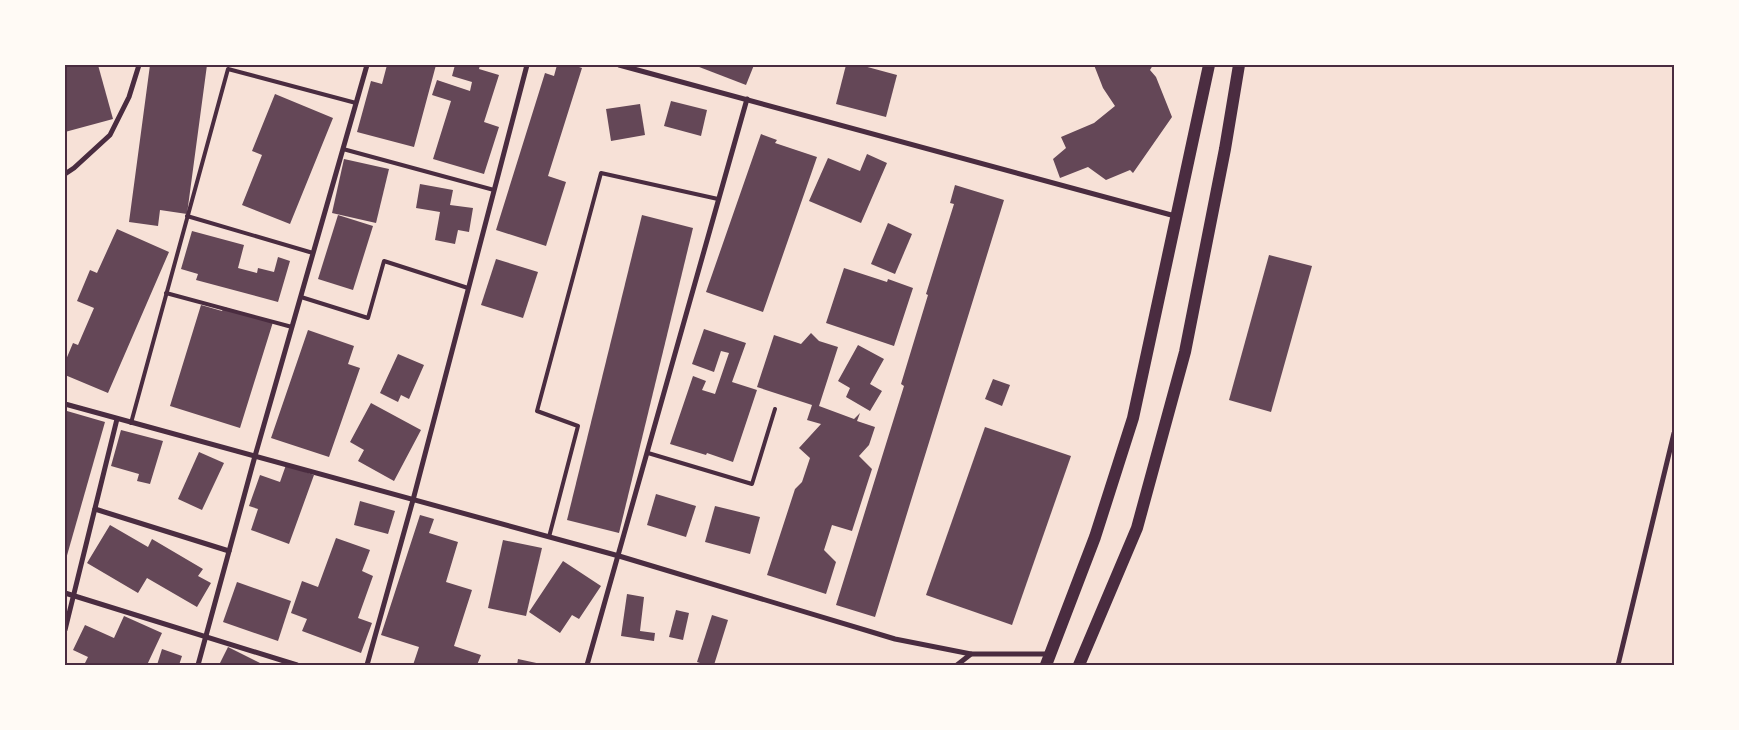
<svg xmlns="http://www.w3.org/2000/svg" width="1739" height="730" viewBox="0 0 1739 730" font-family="Arial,sans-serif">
  <rect width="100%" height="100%" fill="#f7e1d7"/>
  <g fill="#644757">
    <polygon points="65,65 98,65 113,119 65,132"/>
    <polygon points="150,65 207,65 187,214 160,210 158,226 129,222"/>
    <polygon points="387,65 436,65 414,147 357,132 371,81 382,84"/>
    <polygon points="455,65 480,65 479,69 499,75 484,122 499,127 484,174 433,159 451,101 432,95 437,80 470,91 472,82 452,76"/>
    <polygon points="557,65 573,65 582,68 548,176 566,182 546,246 496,230 545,73 554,76"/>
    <polygon points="694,65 754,65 746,85"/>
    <polygon points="846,65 860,65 897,75 886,117 836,104"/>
    <polygon points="1094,65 1153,65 1150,70 1156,77 1172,117 1133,173 1130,170 1106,180 1088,167 1060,178 1053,159 1066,148 1061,137 1094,123 1115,106 1103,88"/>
    <polygon points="275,94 333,118 290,224 242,205 262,155 252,151"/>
    <polygon points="671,101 707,110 701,136 664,126"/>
    <polygon points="640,104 645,135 611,141 606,109"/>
    <polygon points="761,134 777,140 775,143 817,157 763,312 706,292"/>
    <polygon points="867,154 887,163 861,223 809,201 828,158 860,171"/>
    <polygon points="344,159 389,169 376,223 332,213"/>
    <polygon points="420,184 453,190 450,205 473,208 469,232 458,230 455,244 435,240 440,212 416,208"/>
    <polygon points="955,185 1004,200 875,617 836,605 904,386 901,384 928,295 926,294 954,204 950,203"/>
    <polygon points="338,215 373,226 353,290 318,279"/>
    <polygon points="642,215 693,228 619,533 567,520"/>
    <polygon points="888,223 912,234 895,274 871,264"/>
    <polygon points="117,229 169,252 108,393 65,375 65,362 73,343 78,345 94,308 77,301 90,270 97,273"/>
    <polygon points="192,231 244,245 238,268 257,273 258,268 274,272 278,257 290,261 278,302 196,280 198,274 181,269"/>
    <polygon points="1269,255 1312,266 1271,412 1229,400"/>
    <polygon points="496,259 538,272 523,318 481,305"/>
    <polygon points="844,268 887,282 888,279 913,288 894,346 826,323"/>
    <polygon points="201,305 222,311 224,307 273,322 240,428 170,406"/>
    <polygon points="704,329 746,343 732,382 757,390 733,462 707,453 706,455 670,444 693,376 706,381 702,390 715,394 729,353 721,351 714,372 692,364"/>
    <polygon points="308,330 354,346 348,364 360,368 329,457 271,438"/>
    <polygon points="811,333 819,341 838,347 819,406 854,419 860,413 857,421 875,427 869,445 859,456 872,469 852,531 832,525 824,550 836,562 826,594 767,575 795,489 802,482 810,458 799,448 821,424 807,420 812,405 757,387 774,335 801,344"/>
    <polygon points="858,345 884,359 870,384 882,391 870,411 846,397 850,388 838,381"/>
    <polygon points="398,354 424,365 409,399 401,395 398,402 380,393"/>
    <polygon points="993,379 1010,385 1002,406 985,399"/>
    <polygon points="371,403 421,430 394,481 358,461 364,450 350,442"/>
    <polygon points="67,411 105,422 66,559 65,418"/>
    <polygon points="985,427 1071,456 1012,625 926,595"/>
    <polygon points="121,430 163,441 150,484 137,481 139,474 111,466"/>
    <polygon points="199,452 224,463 202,510 178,499"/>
    <polygon points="286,465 314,475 289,544 251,530 258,509 249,506 260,475 280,482"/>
    <polygon points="656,494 696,506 686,537 647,525"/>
    <polygon points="360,501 395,511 388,534 354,525"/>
    <polygon points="715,506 760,517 750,554 705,542"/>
    <polygon points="420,515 434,519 429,533 458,542 446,582 472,590 454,646 481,655 477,665 413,665 419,647 381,635"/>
    <polygon points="110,525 148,547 152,539 203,569 198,576 211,583 197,607 147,578 138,593 87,563"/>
    <polygon points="336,538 370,550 362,571 373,576 358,618 372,623 361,653 302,631 307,619 291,613 302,581 318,587"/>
    <polygon points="503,540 542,548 526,616 488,608"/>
    <polygon points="563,561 601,586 579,619 572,615 560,633 529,612"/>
    <polygon points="237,582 291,601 278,641 223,622"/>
    <polygon points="627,594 644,597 640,631 655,633 654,641 621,636"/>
    <polygon points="676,610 689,613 683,640 669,637"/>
    <polygon points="712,615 728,620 714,665 706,665 697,662"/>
    <polygon points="124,616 162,633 147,665 84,665 88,657 73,650 85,625 114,638"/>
    <polygon points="228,647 264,665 219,665"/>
    <polygon points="162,649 182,656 179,665 157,665"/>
    <polygon points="518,659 541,664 541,665 517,665"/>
  </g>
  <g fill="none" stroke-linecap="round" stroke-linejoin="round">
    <g stroke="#4a2c40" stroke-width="4">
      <polyline points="343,149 494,190"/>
      <polyline points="187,216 313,253"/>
      <polyline points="166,293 292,327"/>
      <polyline points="301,297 368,318 384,261 468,288"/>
      <polyline points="131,423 228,69 356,103"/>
      <polyline points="648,453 752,484 775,409"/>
      <polyline points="549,537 578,426 537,411 601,173 718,199"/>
    </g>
    <g stroke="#4a2c40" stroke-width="5">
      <polyline points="619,65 1175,216"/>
      <polyline points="65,174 74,168 110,135 129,97 139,65"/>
      <polyline points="65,404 619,556 895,639 971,654"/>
      <polyline points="95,509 229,551"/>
      <polyline points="65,593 297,665"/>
      <polyline points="65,630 117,419"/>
      <polyline points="198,665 255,456 367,65"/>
      <polyline points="367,665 413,500 527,65"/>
      <polyline points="587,665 747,99"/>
      <polyline points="957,665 971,654 1050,654"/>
      <polyline points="1618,665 1674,433"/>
    </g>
    <g stroke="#4a2c40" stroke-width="12">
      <polyline points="1046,665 1095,537 1133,418 1209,65"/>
      <polyline points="1079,665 1137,528 1185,352 1225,149 1239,65"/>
    </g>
  </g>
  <rect width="1739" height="730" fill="none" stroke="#fffaf5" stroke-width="132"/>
  <rect x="66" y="66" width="1607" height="598" fill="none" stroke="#4a2c40" stroke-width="2"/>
</svg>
